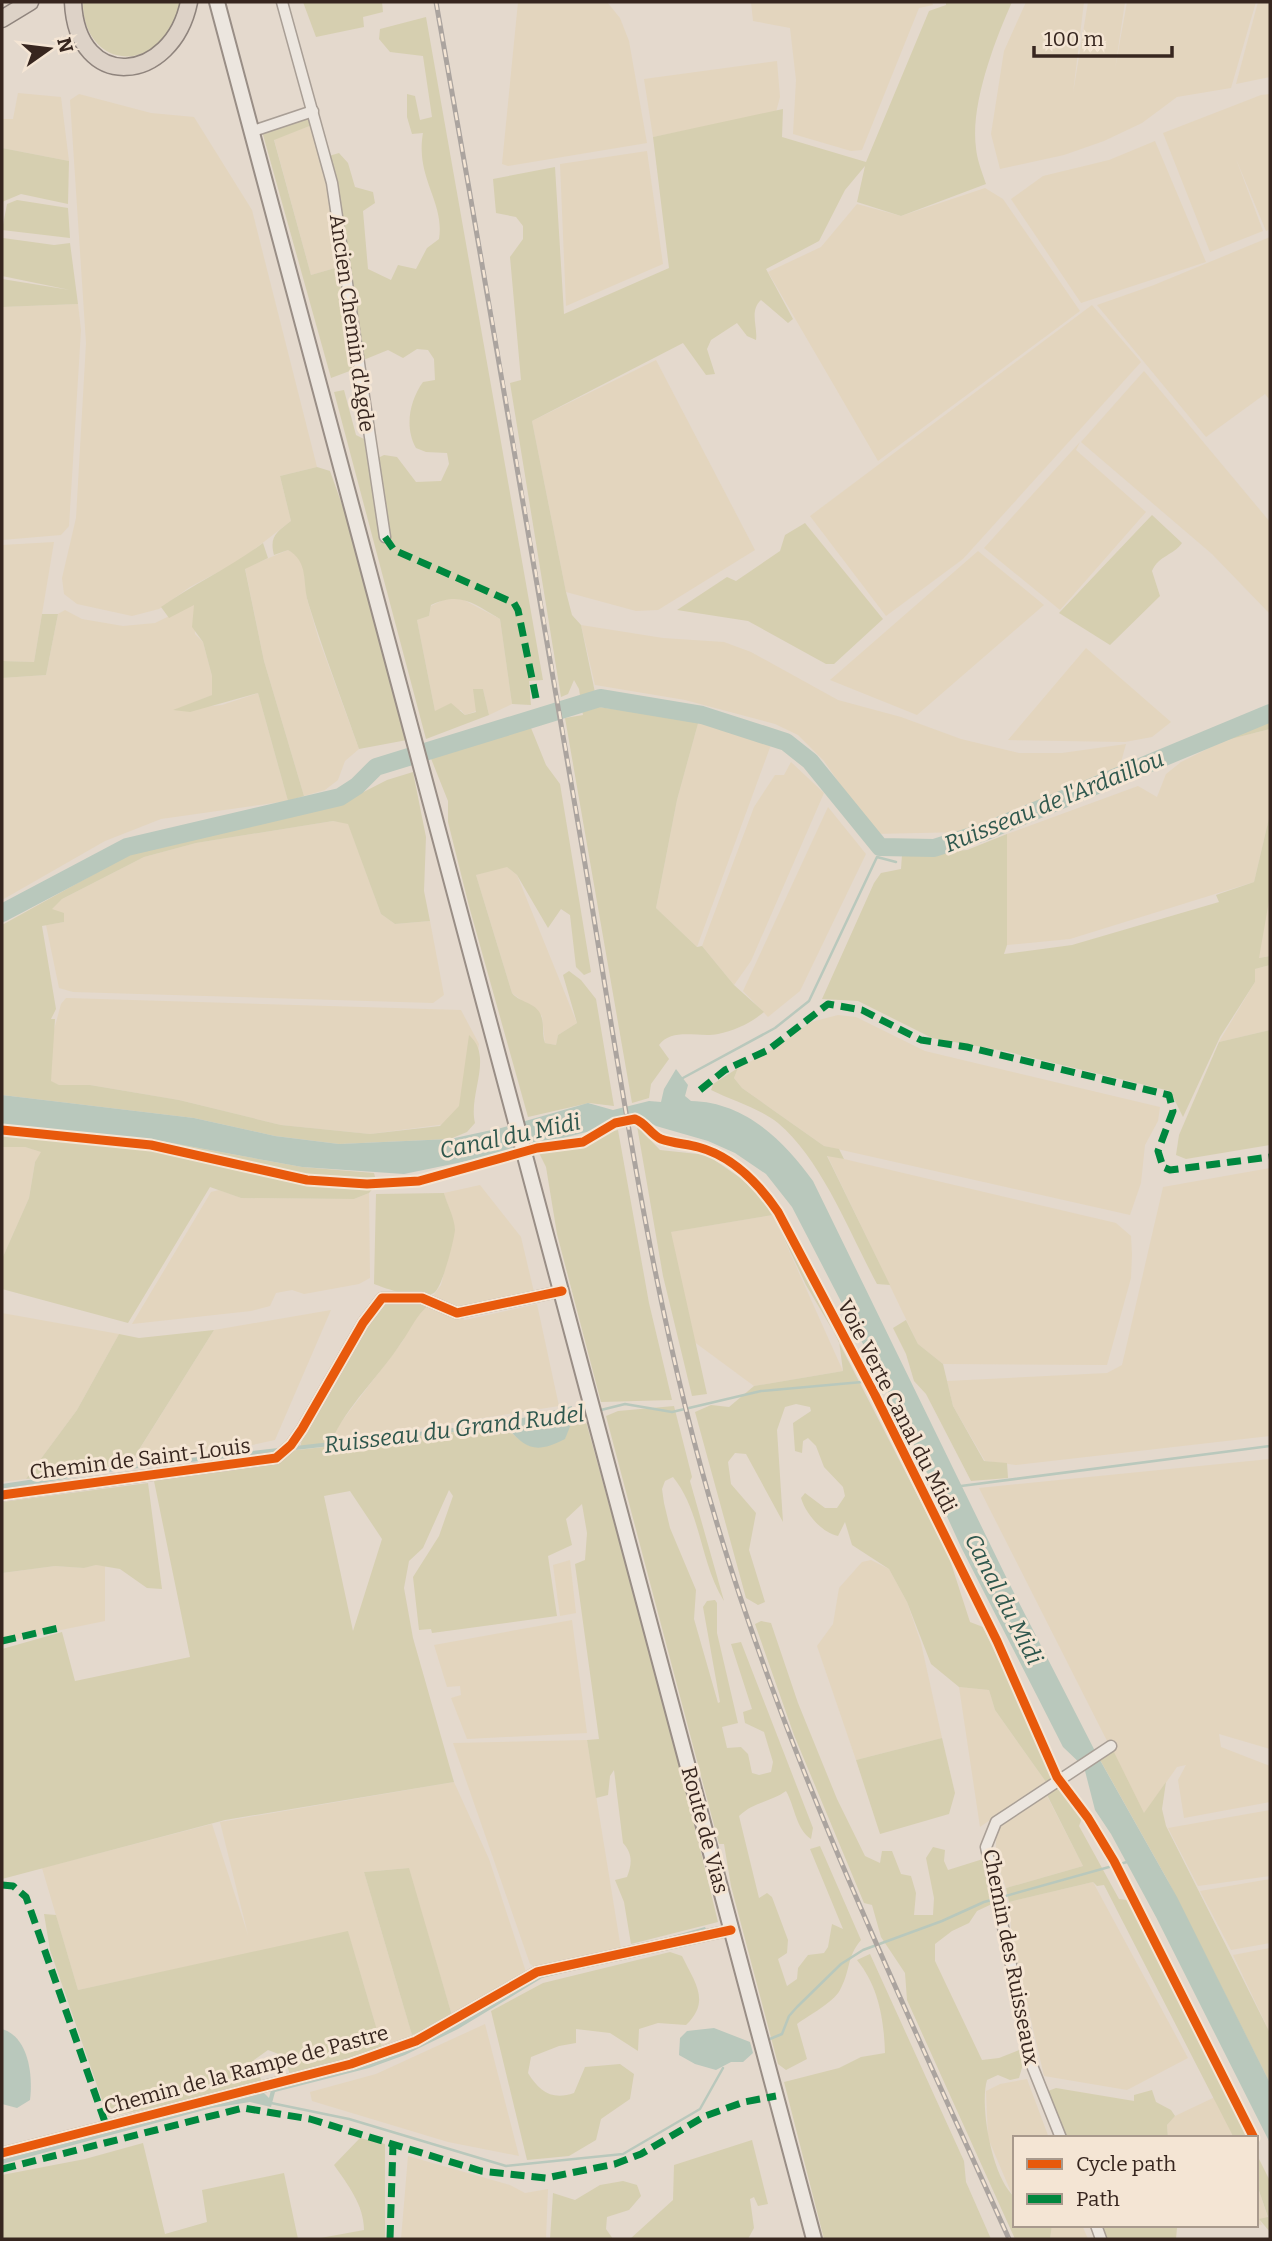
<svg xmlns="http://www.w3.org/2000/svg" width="1272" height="2241" viewBox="0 0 1272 2241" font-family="Bitter,serif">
  <rect width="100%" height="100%" fill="#e4d9cd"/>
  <g fill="#e3d5be">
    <polygon points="518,2 607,2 620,18 629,41 647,143 508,166 502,164"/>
    <polygon points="751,2 932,2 933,5 919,8 862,150 851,151 793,134 796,80 790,28 753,21"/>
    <polygon points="1026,2 1084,2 1073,93 1088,2 1125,2 1115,69 1127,2 1256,2 1231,88 1177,97 1142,123 1104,141 1064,155 1000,169 991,134 1004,51"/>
    <polygon points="1258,2 1270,2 1270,77 1236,84"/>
    <polygon points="777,61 780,97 776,112 653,137 644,79"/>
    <polygon points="18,93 61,97 69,161 2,148 2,119 13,119"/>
    <polygon points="79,94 151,113 194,117 252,210 317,467 280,476 291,521 239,561 190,587 159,609 132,616 77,604 64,594 62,578 76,518 86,343 70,100"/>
    <polygon points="1270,94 1270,229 1266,231 1236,159 1263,231 1210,252 1163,133 1261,95"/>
    <polygon points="312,125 327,182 335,268 311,275 274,139"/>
    <polygon points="1155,141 1206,262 1081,303 1011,199 1043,176 1109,160"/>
    <polygon points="647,151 663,264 566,306 560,164"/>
    <polygon points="985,188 1003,199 1080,311 878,461 768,272 821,247 857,204 901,216"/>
    <polygon points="1270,237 1270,400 1265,394 1206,437 1097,305 1154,285"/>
    <polygon points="78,304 81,330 69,526 61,535 2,540 2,307"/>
    <polygon points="1092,305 1141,362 963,559 886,616 810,516"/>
    <polygon points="656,360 755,550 658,610 636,611 566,592 532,421"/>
    <polygon points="1144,371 1270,522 1270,614 1212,554 1081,442"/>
    <polygon points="1080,442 1076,450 1146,512 1060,610 984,548"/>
    <polygon points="54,542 34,662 2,661 2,545"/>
    <polygon points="288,550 297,555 303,565 307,599 318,637 359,749 345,761 338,780 325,790 304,796 264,661 245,568"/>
    <polygon points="978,551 1044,605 917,715 830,680"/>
    <polygon points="447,598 460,598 500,619 512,704 489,715 483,689 476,711 465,715 461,710 435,711 417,620 429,616 431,606"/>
    <polygon points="194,604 195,634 203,642 212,676 212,695 175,710 222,705 258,693 288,801 161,819 105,841 2,900 2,678 46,675 58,614 65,610 82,619 123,626 155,623"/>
    <polygon points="581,625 663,638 724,642 751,652 838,700 901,717 961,739 1019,753 1062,753 1126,744 1120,766 965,832 874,834 824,761 798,735 775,724 685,700 595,685"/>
    <polygon points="1086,648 1171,722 1152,737 1125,742 1008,740"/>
    <polygon points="699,720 772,742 697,947 656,908 677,800"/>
    <polygon points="1270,729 1270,814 1254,882 1070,939 1007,945 1007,834 1138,786 1157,797 1166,774 1181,762 1223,741"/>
    <polygon points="791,762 824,793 751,961 734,985 702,946 754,807 775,775 784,775"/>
    <polygon points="828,807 866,854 800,991 768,1017 743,991"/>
    <polygon points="333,821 348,823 381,914 395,924 430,921 444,995 433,1003 73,992 59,988 46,925 64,922 51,909 62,899 144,857 196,843"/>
    <polygon points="506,866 517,875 577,1023 558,1035 556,1045 545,1043 542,1016 512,993 476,875"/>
    <polygon points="1269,895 1270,956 1258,958"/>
    <polygon points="1270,965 1270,1030 1219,1042 1255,982 1255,969"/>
    <polygon points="66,998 461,1010 479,1044 469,1121 370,1134 281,1125 179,1100 90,1085 59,1085 51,1082 51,1041 61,1004"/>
    <polygon points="838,1015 856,1017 925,1051 1160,1107 1158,1121 1145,1145 1141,1183 1130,1215 824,1146 742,1088 734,1078 738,1068 770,1051 811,1022"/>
    <polygon points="2,1147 25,1147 42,1152 35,1162 29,1198 2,1259"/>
    <polygon points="827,1155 1116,1223 1131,1236 1132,1254 1131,1278 1107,1365 943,1364 918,1344"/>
    <polygon points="1270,1168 1270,1436 1016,1465 985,1461 953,1406 947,1381 1107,1373 1122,1365 1163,1187"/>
    <polygon points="480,1185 521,1237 534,1292 466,1308 453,1307 432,1297 441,1285 455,1229 444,1193"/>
    <polygon points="219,1190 241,1198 354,1199 369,1193 370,1278 359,1284 304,1294 292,1290 276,1293 270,1306 251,1311 132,1324 211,1192"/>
    <polygon points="773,1215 843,1371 754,1386 693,1341 670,1232"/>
    <polygon points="430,1304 465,1320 537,1304 559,1406 331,1442 339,1425 402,1342 415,1316"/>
    <polygon points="331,1310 275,1440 243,1447 134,1458 214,1330"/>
    <polygon points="2,1313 119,1334 77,1410 26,1479 2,1482"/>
    <polygon points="1270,1459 1270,1749 1219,1734 1221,1747 1270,1766 1270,1802 1184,1818 1178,1780 1186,1765 1177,1767 1144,1814 979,1488"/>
    <polygon points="570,1560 576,1613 560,1616 553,1565"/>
    <polygon points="871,1560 889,1569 907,1602 921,1643 942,1738 856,1760 817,1646 833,1624 839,1588 862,1562"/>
    <polygon points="96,1565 105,1566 105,1621 2,1642 2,1573 55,1566 84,1568"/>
    <polygon points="572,1620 587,1733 467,1739 451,1698 461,1695 460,1686 447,1687 434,1645"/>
    <polygon points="959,1687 989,1690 995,1710 1046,1782 980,1827"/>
    <polygon points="587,1740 621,1949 537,1969 530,1964 453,1743"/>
    <polygon points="454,1782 489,1859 526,1972 453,2019 408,1868 364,1872 412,2035 382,2047 348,1932 78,1990 42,1868 212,1824 248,1935 220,1822"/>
    <polygon points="1046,1794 1083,1866 1006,1888 996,1859 996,1836 1001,1826"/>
    <polygon points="1270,1810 1270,1876 1198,1886 1168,1828"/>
    <polygon points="1270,1879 1270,1943 1231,1950 1200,1891"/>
    <polygon points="1093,1882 1188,2058 1127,2090 1044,2076 1012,1939 1009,1902"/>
    <polygon points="1270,1948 1270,2033 1233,1955"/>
    <polygon points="485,2024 519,2156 448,2142 312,2101 310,2092 376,2074"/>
    <polygon points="1027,2079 1049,2138 1015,2138 1013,2197 988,2138 986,2091 1000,2084"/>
    <polygon points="1215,2097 1235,2138 1168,2138 1167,2125 1175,2116"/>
    <polygon points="408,2156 510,2185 525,2193 548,2189 546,2239 401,2239"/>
    <polygon points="1256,2182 1268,2218 1260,2220 1262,2225 1256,2224"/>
    <polygon points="1052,2225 1082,2225 1088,2239 1050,2239"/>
  </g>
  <g fill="#d6cfb0" fill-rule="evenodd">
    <path d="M83,2H183C179,16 174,30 163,40C126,75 82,50 83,2Z"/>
    <polygon points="303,2 382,2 383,12 363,17 364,27 316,37"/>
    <path d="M946,2H1012C995,40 970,105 976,148C977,160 982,172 986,184L901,216L857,202L865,166L845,190L819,241L766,269L793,319L788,323L761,300C749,311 758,327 756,340L747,336L737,323L711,340L707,349L715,374L706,375L683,343L532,421L566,592L572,615L581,625L598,707L699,720L677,800L656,908L697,947L702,946L734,985L764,1012C751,1023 734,1031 718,1034C699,1038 672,1027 659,1045L669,1059L651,1084L649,1098L632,1103L565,718L583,715L579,689L574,680L568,694L561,697L510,383L521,380L510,257L523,239V226L516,217L496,213L493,179L555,167L564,314L669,268L653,137L783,109L782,137L866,162L929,11L946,5Z"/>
    <path d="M426,17L543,680L529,681L531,705L512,704L500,619C474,604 461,591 431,605L429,616L417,620L435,711L451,703L465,715L476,712L473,689H483L489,715L426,739L334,392L344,390L356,435L364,439L368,463L384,455L397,457L416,482L441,481L449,464L447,453L426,452L416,448C404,427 410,400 423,382L435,380L434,359L428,350L417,349L403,358L388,350L361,361L329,156L339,153L348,163L355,187L373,192L375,203L363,211L368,269L391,280L398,265L416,269L427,248L439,239C445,202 415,178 423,133L412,134L407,117V94L415,96L420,120L432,117L423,56L390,52L379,39L380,29Z"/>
    <path d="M310,115L312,125L274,140L311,275L335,268L327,182C333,219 352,295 343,329L351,340L355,369L331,378L262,131Z"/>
    <polygon points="2,148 69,161 68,204 21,194 2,202"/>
    <polygon points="17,200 68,208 70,238 2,230 7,204"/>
    <polygon points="3,238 54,245 70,243 78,304 2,307 2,279 70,290 2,276"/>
    <path d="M317,467L330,471L344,510L407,740L359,749C342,700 323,651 308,602C302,581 309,562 288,550L274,555C269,536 277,532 291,521L280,476Z"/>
    <path d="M1152,515L1182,543C1173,556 1159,555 1152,571L1160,596L1110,645L1059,613Z"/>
    <polygon points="805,523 883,619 834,664 826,664 748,621 677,610 727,577 736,581 780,551 785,535"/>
    <path d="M263,543L268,558L245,569L264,661L304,796L288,801L258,693L190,712L173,710L212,695V676L203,642L192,627L194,605L169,618L161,607C194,584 231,567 263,543Z"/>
    <polygon points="42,614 58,614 46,675 2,678 2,661 34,662"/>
    <polygon points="1270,720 1270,729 1223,741 1222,739"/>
    <path d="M529,723L546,765L560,784L591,972L584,975L576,967L570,915L561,909L548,928L517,875L507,867L476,875L512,993C521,1004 539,1002 542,1019C544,1027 542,1034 545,1043L556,1045L558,1035L577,1023L563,975L569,971L581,980L596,999L614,1106L589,1103L528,1117L469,906L448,822V801L430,756Z"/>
    <path d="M413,772L426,837L424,891L430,921L395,924L381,914L348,824L333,821L196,843L144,857L62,899L52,909L64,913V922L42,926L56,1009L51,1019H55L51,1081L59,1085H90L179,1100L281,1125L370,1134L440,1126L459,1106L469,1035C494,1057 468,1094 475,1123L467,1132L450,1139L339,1144L275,1136L194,1118L2,1095V925L139,849L340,804L387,780Z"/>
    <polygon points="1270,814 1270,895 1259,958 1270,956 1270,965 1255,969 1255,982 1220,1037 1183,1117 1170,1091 1004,1051 932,1038 858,1001 822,999 874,883 881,873 901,869 902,855 967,850 1007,834 1007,945 1004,954 1072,945 1219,902 1216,895 1254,882"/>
    <polygon points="1270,1030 1270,1145 1186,1159 1176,1155 1179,1135 1219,1042"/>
    <path d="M738,1068L734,1078L742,1088L824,1146L839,1149L844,1159L827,1156L890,1285L877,1284C850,1234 822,1160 778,1123C761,1109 731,1100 711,1090L713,1084Z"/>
    <polygon points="2,1124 161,1141 302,1167 374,1173 377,1184 369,1193 354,1199 241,1198 210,1187 128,1323 2,1289 2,1259 29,1198 35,1162 41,1152 25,1147 2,1147"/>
    <path d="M637,1126L660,1150L707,1155L742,1179L769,1206L949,1557L970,1622L983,1627L1055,1779L1046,1782L995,1710L989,1690L959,1687L931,1664L907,1602L889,1569L852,1545L845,1522L838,1536C821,1532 806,1514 801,1498L805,1493L825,1508H837L845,1496L843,1487L824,1467L816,1446L808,1438L803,1441L802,1453L795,1451L793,1423L811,1411L810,1407L796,1404L785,1407L777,1430L783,1522L746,1454L735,1453L728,1462L731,1484L756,1513L749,1550L765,1602L758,1605L746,1598L695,1412L711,1405L729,1407L754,1386L843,1371L839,1341L806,1285L773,1215L671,1232L707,1394L692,1396L663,1276Z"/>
    <polygon points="618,1130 649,1303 672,1400 601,1402 557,1234 546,1167 538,1151"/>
    <path d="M444,1193C447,1204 455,1219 455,1230C454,1241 442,1288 434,1293C420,1301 387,1289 374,1284L376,1194Z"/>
    <path d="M384,1302L430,1304C415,1316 412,1328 401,1343C379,1377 347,1405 331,1442L300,1447L305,1430L376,1307Z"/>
    <polygon points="906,1320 918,1344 943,1364 953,1406 984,1461 1007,1463 1008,1478 971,1481 926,1394 914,1381 906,1354 893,1328"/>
    <polygon points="214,1330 130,1464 26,1479 77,1410 119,1334 139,1338"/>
    <path d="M674,1406L692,1477L690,1481L724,1601C700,1563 701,1511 673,1477L665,1481L662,1489L664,1503L670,1528L696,1590L694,1619L718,1703L720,1702L703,1607L707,1601L715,1600L717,1603V1633L738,1723L722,1727L727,1748L741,1747L748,1754L752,1773L759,1775L771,1772L773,1762L764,1732L745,1723L743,1712L752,1709L731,1644L741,1642L813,1828L811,1839C796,1829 795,1807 786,1791C771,1802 753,1802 739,1816L759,1898L767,1893L772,1897L788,1940L787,1953L778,1959L787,1986L797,1979L798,1968L808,1955L824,1953L828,1947L832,1924L843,1929L810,1849L820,1846L861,1940C846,1958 851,1970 840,1990C833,2003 809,2015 797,2024L807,2059L786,2070L778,2064L731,1886L724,1844H719L606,1416L618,1411Z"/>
    <path d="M585,1418L670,1725L718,1922L631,1944L624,1902L615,1880L627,1877C632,1864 633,1854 623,1843L614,1770L610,1776L608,1795L596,1798L587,1740L599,1739L575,1564L585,1560L587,1533L582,1504L566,1519L572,1545L548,1556L557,1616L432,1633L431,1629L419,1630L413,1577L439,1536L453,1496L449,1490L423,1548L409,1561L404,1588L413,1638L454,1782L225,1820L2,1879V1649L62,1632L75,1681L190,1657L154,1481L281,1460L289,1451L506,1426C525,1450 540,1451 565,1438L571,1420ZM350,1491L382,1539L353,1631L324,1496Z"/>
    <polygon points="148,1483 162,1589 147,1588 120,1569 96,1565 84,1568 55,1566 2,1573 2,1502"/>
    <path d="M761,1621L771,1623L798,1703L837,1799L865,1856L880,1863L882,1851H892L901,1874L911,1876L916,1893L914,1915H933L934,1898L926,1858L933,1847L945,1850L944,1861L948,1870L983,1859L994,1903L977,1911L969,1923L952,1931L935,1944V1961L982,2060L999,2058L1022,2049L1026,2054L1019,2078L1010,2080L998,2075L987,2080C979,2107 993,2180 1015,2197V2225H1052L1050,2239H1015L907,2000L905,1973L881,1937L872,1905L864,1903L794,1735L755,1624Z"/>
    <polygon points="942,1738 955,1793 949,1814 880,1834 856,1760"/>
    <polygon points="1111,1746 1144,1813 1166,1782 1162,1809 1166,1826 1270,2033 1270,2083 1167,1879 1099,1758"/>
    <polygon points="1055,1788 1063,1792 1082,1818 1079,1826 1119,1899 1127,1900 1248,2138 1234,2138 1104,1885 1097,1886 1093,1882 1009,1902 1006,1888 1083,1866 1047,1795"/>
    <polygon points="409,1868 453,2019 412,2035 364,1872"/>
    <polygon points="44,1914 56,1915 78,1990 348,1931 382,2047 291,2078 284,2056 268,2050 254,2060 263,2085 108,2117 50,1950"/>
    <path d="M670,1952L682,1956C695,1983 711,2001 686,2025L658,2023L639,2029L638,2051L610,2033L576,2029V2043L559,2046L531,2057L528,2073C539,2091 552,2101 574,2093L585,2067L620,2064L634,2074L630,2099L601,2119L596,2140L569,2156L527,2160L491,2011L543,1983Z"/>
    <path d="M870,1954L964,2161L966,2182L991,2239H824L784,2082L839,2068L861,2057L885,2053C884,2020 879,1987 857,1960Z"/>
    <polygon points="1056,2088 1134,2101 1134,2095 1152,2090 1156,2102 1171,2110 1175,2116 1167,2125 1168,2138 1066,2138 1048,2091"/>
    <path d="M360,2138L385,2144V2239H315L364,2230C364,2205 348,2185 334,2165Z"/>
    <polygon points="752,2140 768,2204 758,2206 754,2197 750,2199 754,2228 748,2239 630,2239 673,2200 674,2165"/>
    <polygon points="143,2143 165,2234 207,2222 202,2190 284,2173 298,2239 2,2239 2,2175 85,2159"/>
    <polygon points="1256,2153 1270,2181 1270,2232 1259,2219 1268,2217 1256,2182"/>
    <polygon points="623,2181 637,2185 641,2196 629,2210 607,2217 606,2229 613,2239 550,2239 553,2193 575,2200 600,2185"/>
    <polygon points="1101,2225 1190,2225 1177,2228 1176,2239 1106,2239"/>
  </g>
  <g fill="#b9c8bc">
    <path d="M676,1069L688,1085L685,1096L691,1101C745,1102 783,1140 813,1181L1010,1585L1096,1753L1177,1897L1270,2083V2143L1156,1917L1111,1834L1095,1810L1084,1767L1063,1747L961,1547L905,1425L792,1207L766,1174L735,1153L708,1141L656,1126L639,1116L614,1119L602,1128L501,1154L404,1174L302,1167L161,1141L2,1124V1095L194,1118L275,1136L339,1144L450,1139L501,1128L588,1103L613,1110L649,1101L661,1102L664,1089Z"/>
    <path d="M572,1406L571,1424L565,1439C537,1453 527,1451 506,1426L121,1470L2,1489V1484L121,1466L506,1422Z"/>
    <polygon points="705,1927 710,1937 542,1978 458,2029 405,2055 369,2068 275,2092 271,2107 250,2102 212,2108 2,2164 2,2155 261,2090 269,2098 272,2086 372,2060 540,1973"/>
    <polygon points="714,2028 750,2042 753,2053 743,2062 731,2062 716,2070 695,2064 679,2055 680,2038 687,2031"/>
    <path d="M2,2029C29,2037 33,2076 30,2100L17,2108L2,2104Z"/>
  </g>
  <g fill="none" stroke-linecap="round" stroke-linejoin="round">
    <g stroke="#b9c8bc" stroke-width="2.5">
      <polyline points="681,1079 775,1028 809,1001 877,857 896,862"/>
      <polyline points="597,1411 625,1404 672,1412 761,1391 862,1382"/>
      <polyline points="570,1416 587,1414"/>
      <polyline points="961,1486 1270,1446"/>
      <polyline points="765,2041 782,2034 789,2016 797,2007 841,1964 863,1950 942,1921 984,1902 1127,1862"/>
      <polyline points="271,2103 349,2119 506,2166 623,2154 700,2109 723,2068"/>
    </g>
    <polyline stroke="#b9c8bc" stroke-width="18" points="2,913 127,847 340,797 357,786 376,767 600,698 702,715 786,742 810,761 880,847 934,848 984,832 1270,713"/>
    <g stroke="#a99f96" stroke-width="13">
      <g id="minor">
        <polyline points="282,2 332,183 385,537"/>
        <polyline points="253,131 313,111"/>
        <polyline points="2,1495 276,1458 291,1445 302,1429 363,1323 382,1298 422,1298 457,1313 562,1291"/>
        <polyline points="1061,2138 1033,2068 986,1847 996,1822 1111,1746"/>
        <polyline points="2,2153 351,2064 416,2041 537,1972 731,1930"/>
        <polyline points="1096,2225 1101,2239"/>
      </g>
    </g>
    <g stroke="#998e86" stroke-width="18">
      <polyline id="secondary" points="217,2 814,2239"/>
    </g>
    <g stroke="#8f847d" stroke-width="19">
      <g id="trunk">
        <path d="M73,2C77,93 172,84 189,2"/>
        <polyline points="2,19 30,2"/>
      </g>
    </g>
    <use href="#minor" stroke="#ece6df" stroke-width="10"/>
    <use href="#secondary" stroke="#ece6df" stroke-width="14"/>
    <use href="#trunk" stroke="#ddd2c7" stroke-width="16"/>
    <g stroke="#aba49f" stroke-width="5">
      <path id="rail" d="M436,2C487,289 537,576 585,864C622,1086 653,1311 718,1527C792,1773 904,2005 1009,2239"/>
    </g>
    <use href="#rail" stroke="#f4e5d4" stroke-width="2.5" stroke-dasharray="8" stroke-linecap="butt"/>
    <g stroke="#00873e" stroke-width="7" stroke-dasharray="14 7" stroke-linecap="butt">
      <polyline points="385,537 394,550 514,603 518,610 537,703"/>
      <polyline points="700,1090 725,1070 768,1050 828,1004 862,1010 921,1040 967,1047 1169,1095 1173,1111 1158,1151 1163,1167 1170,1170 1270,1157"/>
      <polyline points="2,1641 63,1627"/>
      <polyline points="2,1885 13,1886 26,1897 106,2125"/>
      <polyline points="2,2169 243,2108 310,2119 481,2171 546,2178 615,2164 641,2154 705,2116 744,2102 776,2096"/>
      <polyline points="390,2239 393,2144"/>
    </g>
    <g stroke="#f4e5d4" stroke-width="13">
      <g id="cycleway">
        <path d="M2,1130L151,1145L307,1180L367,1184L419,1181L537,1148L583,1142L615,1123L635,1119C646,1123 651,1135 661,1139C672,1143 686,1144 698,1147C732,1156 759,1184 778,1212L875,1395L997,1641L1057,1777L1088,1818L1114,1861L1254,2138"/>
        <polyline points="2,1495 276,1458 291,1445 302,1429 363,1323 382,1298 422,1298 457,1313 562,1291"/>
        <polyline points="2,2153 351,2064 416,2041 537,1972 731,1930"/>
      </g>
    </g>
    <use href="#cycleway" stroke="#e8590c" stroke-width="9"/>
  </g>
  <g text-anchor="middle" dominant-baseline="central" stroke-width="6" stroke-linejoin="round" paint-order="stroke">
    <g font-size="21" fill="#37261f" stroke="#f4e5d4">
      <text transform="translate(352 323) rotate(82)">Ancien Chemin d'Agde</text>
      <text transform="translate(897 1406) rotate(63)">Voie Verte Canal du Midi</text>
      <text transform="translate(140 1459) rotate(-7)">Chemin de Saint-Louis</text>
      <text transform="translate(705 1830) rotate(75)">Route de Vias</text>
      <text transform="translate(1011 1957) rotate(79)">Chemin des Ruisseaux</text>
      <text transform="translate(246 2070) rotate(-15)">Chemin de la Rampe de Pastre</text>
    </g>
    <g font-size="23" font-style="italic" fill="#2e574d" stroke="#f4e5d4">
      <text transform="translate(1054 801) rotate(-22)">Ruisseau de l'Ardaillou</text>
      <text transform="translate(510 1136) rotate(-12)">Canal du Midi</text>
      <text transform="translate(454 1429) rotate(-7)">Ruisseau du Grand Rudel</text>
      <text transform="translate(1004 1599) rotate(63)">Canal du Midi</text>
    </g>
  </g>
  <rect width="1272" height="2241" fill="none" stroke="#37261f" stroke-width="7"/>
  <rect x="1013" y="2136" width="245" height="91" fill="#f4e5d4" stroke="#a8998c" stroke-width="2"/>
  <rect x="1027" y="2159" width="35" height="10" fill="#e8590c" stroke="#a8998c" stroke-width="2"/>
  <text x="1076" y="2171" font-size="21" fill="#37261f">Cycle path</text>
  <rect x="1027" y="2194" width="35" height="10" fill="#00873e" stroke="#a8998c" stroke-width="2"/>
  <text x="1076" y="2206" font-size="21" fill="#37261f">Path</text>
  <g transform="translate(49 49) rotate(76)" stroke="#f4e5d4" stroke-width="5" paint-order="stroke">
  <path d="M0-5L12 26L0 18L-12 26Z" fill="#37261f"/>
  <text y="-10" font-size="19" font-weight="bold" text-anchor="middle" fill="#37261f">N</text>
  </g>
  <path d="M1034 46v10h138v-10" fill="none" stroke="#37261f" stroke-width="3.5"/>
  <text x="1044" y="46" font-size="21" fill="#37261f" stroke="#f4e5d4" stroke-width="5" paint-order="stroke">100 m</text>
</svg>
